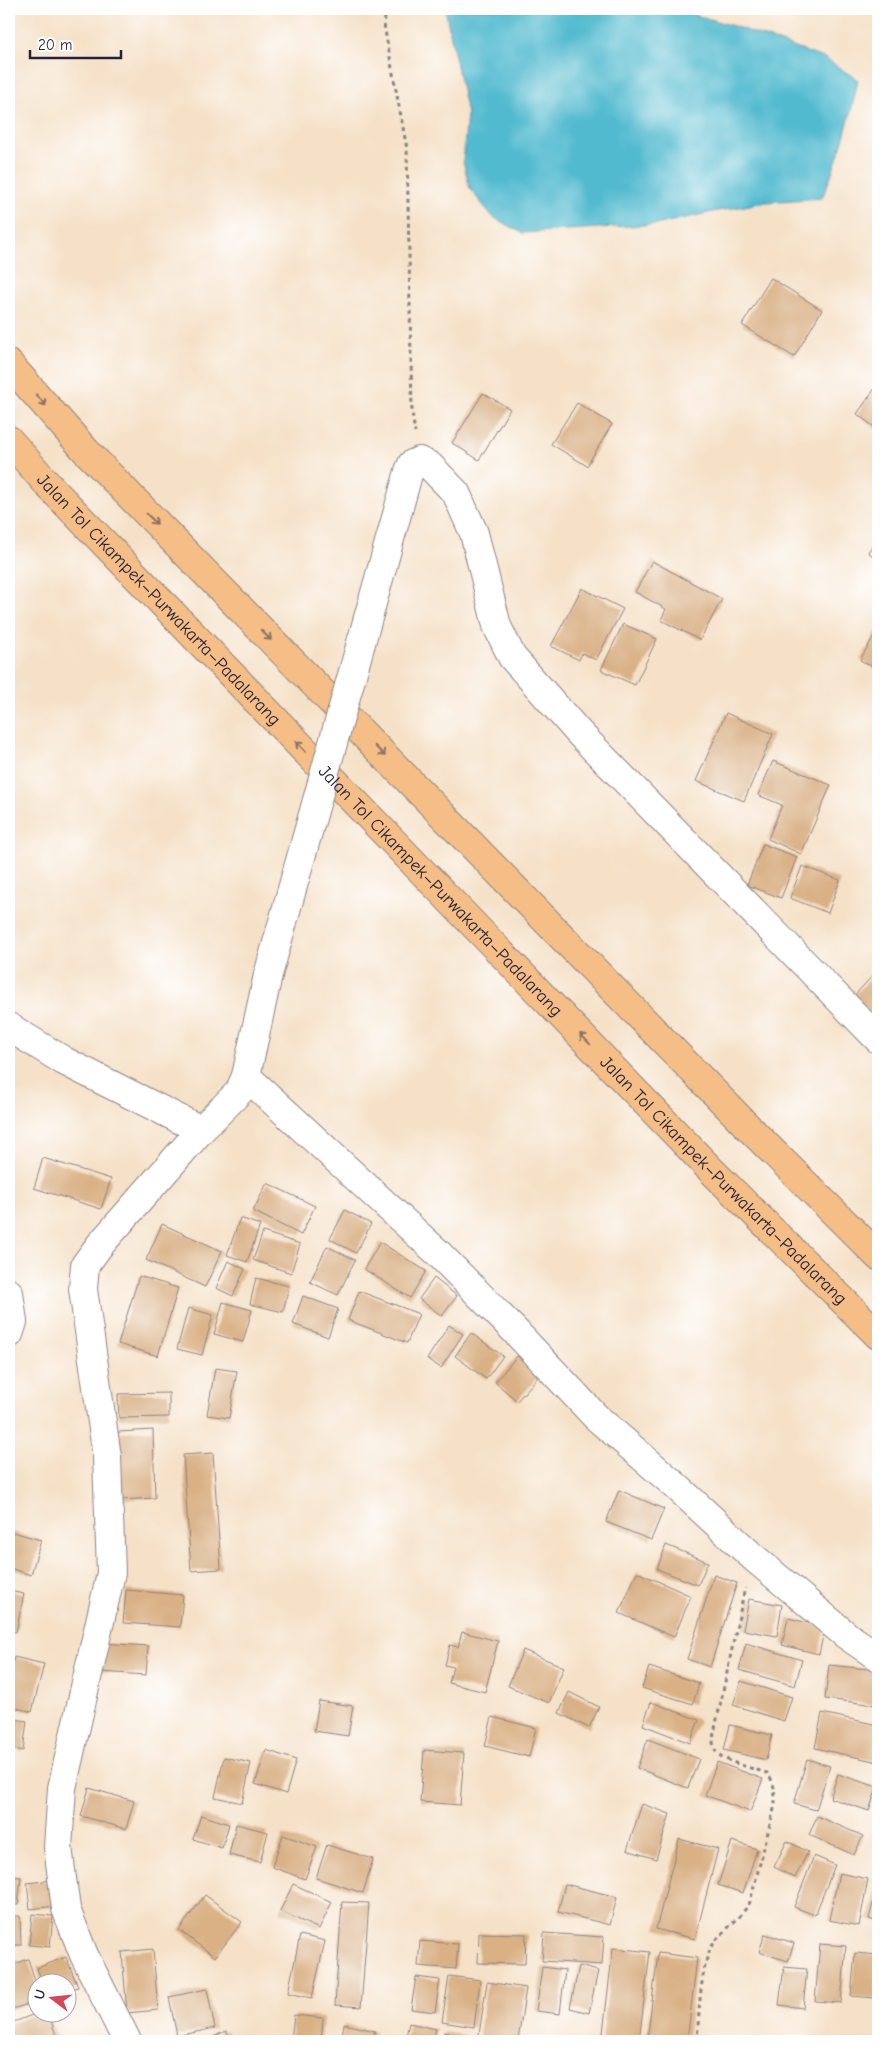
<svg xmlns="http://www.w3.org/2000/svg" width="887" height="2050" viewBox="0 0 887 2050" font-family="'Comic Neue',sans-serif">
  <rect width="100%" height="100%" fill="#fff"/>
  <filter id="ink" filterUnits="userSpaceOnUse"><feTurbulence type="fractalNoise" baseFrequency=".02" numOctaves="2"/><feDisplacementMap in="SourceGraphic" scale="10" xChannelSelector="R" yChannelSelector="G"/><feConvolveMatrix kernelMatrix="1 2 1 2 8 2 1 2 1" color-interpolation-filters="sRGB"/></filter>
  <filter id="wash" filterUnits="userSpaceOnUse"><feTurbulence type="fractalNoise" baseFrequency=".0096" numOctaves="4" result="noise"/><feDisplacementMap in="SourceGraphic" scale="20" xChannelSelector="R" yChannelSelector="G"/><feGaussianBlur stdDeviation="1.12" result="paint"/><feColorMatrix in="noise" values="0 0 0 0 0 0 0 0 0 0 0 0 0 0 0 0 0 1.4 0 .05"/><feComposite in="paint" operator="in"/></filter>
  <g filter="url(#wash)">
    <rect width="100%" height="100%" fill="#f5e1c7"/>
    <path fill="#51bacf" stroke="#3a6e85" d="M445,9H675L737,27L826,59L858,80C850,120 838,161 822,198L766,202L712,212L660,224L522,233L493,217L470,189L463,161L467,114Z"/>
    <g id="blocks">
      <g fill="#d9b185">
        <polygon points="771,278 822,310 794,357 742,325"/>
        <polygon points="878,384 878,430 857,414"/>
        <polygon points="483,393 510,409 479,460 452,443"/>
        <polygon points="577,403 612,424 587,466 551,444"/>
        <polygon points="878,538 878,560 868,552"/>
        <polygon points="652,561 722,599 700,640 661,620 666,609 635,592"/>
        <polygon points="582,588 623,609 596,660 582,653 579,660 551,646"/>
        <polygon points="623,624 657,639 635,685 601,670"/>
        <polygon points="878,629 878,670 860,660"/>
        <polygon points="726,713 773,734 744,801 696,781"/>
        <polygon points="773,761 831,785 801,854 768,839 782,805 758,795"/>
        <polygon points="763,844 797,857 781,898 747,885"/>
        <polygon points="802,866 840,880 828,913 790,898"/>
        <polygon points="875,973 878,976 878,1023 851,999"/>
        <polygon points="43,1158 111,1179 101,1209 34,1188"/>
        <polygon points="267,1183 315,1206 301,1235 253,1211"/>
        <polygon points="345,1210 371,1224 356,1253 330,1239"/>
        <polygon points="240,1218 260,1225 247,1262 227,1255"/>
        <polygon points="162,1224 222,1251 205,1287 146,1260"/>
        <polygon points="263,1232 300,1244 291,1273 253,1260"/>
        <polygon points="380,1242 426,1271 410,1298 364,1269"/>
        <polygon points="327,1246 355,1260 338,1295 310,1282"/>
        <polygon points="228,1261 245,1269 233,1296 216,1288"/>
        <polygon points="139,1276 178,1288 158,1356 118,1344"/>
        <polygon points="256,1278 289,1286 283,1312 250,1304"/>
        <polygon points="434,1278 457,1296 442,1316 419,1299"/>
        <polygon points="359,1291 419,1314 407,1343 348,1320"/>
        <polygon points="303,1296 338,1309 328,1337 293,1324"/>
        <polygon points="223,1302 252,1310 243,1342 214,1334"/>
        <polygon points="188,1308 213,1315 202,1355 177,1349"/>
        <polygon points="449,1325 463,1334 441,1368 427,1359"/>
        <polygon points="471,1333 503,1356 486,1379 455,1356"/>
        <polygon points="517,1356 539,1376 517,1401 495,1382"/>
        <polygon points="215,1368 237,1371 229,1418 207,1415"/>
        <polygon points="169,1393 169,1417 119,1418 118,1394"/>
        <polygon points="153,1430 155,1498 120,1500 118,1432"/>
        <polygon points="213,1453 221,1569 191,1571 183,1455"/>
        <polygon points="619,1490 664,1509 651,1540 606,1522"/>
        <polygon points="9,1531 41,1540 31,1575 9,1568"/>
        <polygon points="666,1545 708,1562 698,1585 657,1569"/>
        <polygon points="637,1572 691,1596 674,1637 619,1613"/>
        <polygon points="714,1575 737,1583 710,1667 687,1659"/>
        <polygon points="126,1590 183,1595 180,1627 123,1623"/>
        <polygon points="9,1591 24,1594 16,1632 9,1631"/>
        <polygon points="749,1599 782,1605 777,1636 743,1630"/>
        <polygon points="788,1618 825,1627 819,1654 782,1645"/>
        <polygon points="462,1632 498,1641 485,1692 449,1683 453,1667 445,1665 450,1645 458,1647"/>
        <polygon points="102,1643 148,1646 146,1675 100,1672"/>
        <polygon points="746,1643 802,1660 795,1686 739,1670"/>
        <polygon points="523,1650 564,1667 549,1703 508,1686"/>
        <polygon points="14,1657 44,1664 32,1712 9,1706 9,1679"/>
        <polygon points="829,1665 878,1670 878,1705 825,1699"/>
        <polygon points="649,1667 699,1683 693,1704 642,1688"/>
        <polygon points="741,1681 792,1697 784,1721 733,1705"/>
        <polygon points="569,1692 599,1707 589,1728 559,1713"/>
        <polygon points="319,1701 353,1706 348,1736 314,1731"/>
        <polygon points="651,1702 699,1720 690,1743 643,1725"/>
        <polygon points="822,1713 878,1725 878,1762 815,1748"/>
        <polygon points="492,1717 536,1728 529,1757 485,1746"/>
        <polygon points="9,1718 27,1721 23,1751 9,1748"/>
        <polygon points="730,1725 772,1735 766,1760 724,1750"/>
        <polygon points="648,1739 699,1759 688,1788 637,1768"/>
        <polygon points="266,1750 296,1760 286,1794 255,1784"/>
        <polygon points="424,1750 464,1753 460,1805 420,1802"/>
        <polygon points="224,1757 251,1763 242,1803 215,1797"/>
        <polygon points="807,1759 830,1766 816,1810 794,1804"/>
        <polygon points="717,1762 763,1779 750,1812 705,1795"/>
        <polygon points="838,1774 877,1787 869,1811 830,1798"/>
        <polygon points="89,1788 134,1801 126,1829 81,1816"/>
        <polygon points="642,1804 670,1814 656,1859 627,1850"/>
        <polygon points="201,1815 229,1824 222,1848 193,1839"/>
        <polygon points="817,1816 863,1836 854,1855 809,1835"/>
        <polygon points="236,1824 268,1832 260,1862 229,1855"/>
        <polygon points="283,1835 317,1847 305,1879 272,1867"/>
        <polygon points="679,1839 718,1849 695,1939 656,1929"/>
        <polygon points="732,1841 757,1849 743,1893 718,1885"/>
        <polygon points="787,1841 808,1852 795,1878 774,1867"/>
        <polygon points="327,1845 373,1859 363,1893 316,1878"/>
        <polygon points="814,1856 835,1865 815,1915 794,1907"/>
        <polygon points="839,1873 868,1879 859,1926 829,1920"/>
        <polygon points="9,1876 21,1877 18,1905 9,1904"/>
        <polygon points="52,1880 55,1906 30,1909 27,1883"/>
        <polygon points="293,1884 332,1902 319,1929 280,1911"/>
        <polygon points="565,1884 617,1897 610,1925 558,1912"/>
        <polygon points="878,1884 878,1922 869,1919"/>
        <polygon points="205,1895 242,1922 215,1957 179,1930"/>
        <polygon points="342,1902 369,1903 361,2007 335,2005"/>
        <polygon points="32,1914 53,1916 50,1947 29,1945"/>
        <polygon points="9,1916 20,1916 21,1945 9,1945"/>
        <polygon points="479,1933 526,1934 525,1964 478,1963"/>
        <polygon points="544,1933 604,1937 602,1965 542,1961"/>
        <polygon points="765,1934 794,1943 788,1961 759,1952"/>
        <polygon points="300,1935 325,1941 312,1998 288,1993"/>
        <polygon points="420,1941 458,1944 456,1969 418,1966"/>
        <polygon points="820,1944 846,1946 841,2003 815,2001"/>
        <polygon points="613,1948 650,1952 639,2041 602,2041"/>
        <polygon points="153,1949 158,2010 127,2013 122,1952"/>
        <polygon points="658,1953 697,1958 687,2041 647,2041"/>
        <polygon points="855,1953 878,1955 875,1998 851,1996"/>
        <polygon points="66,1957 78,1987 68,1991 68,1982 42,1982 37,1968"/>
        <polygon points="28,1959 38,1989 38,2001 9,2010 9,1966"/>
        <polygon points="579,1966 598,1971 589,2013 570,2008"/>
        <polygon points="542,1967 565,1970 560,2014 536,2011"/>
        <polygon points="784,1967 807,1969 803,2008 779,2005"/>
        <polygon points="449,1976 480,1980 474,2027 442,2022"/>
        <polygon points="416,1977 440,1980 435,2012 411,2009"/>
        <polygon points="487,1982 526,1988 518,2041 478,2041"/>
        <polygon points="207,1989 215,2028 177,2036 169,1997"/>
        <polygon points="40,2012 48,2012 58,2041 10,2041 9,2024"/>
        <polygon points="294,2015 323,2018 321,2041 291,2041"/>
        <polygon points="409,2023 436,2029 433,2041 405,2041"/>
        <polygon points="344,2024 375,2031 373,2041 341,2041"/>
        <polygon points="226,2031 231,2041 204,2041"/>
        <polygon points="444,2032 469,2036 468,2041 442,2041"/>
      </g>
    </g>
  </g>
  <g filter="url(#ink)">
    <use href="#blocks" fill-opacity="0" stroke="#8c8281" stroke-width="1"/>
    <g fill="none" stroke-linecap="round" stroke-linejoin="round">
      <g stroke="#8c8281" stroke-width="30">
        <g id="minor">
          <polyline points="361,643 409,471 412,464 419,461 430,466 456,493 474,533 497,626 512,657 579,733 878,1039"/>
          <polyline points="9,1027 64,1061 201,1130"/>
          <polyline points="246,1076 437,1252 515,1331 596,1417 676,1486 753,1557 846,1635 878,1657"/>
          <polyline points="9,1293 13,1322 9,1334"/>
          <polyline points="127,2041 84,1955 66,1909 58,1847 62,1788 111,1573 107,1457 83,1289 85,1265 99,1246 201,1130 239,1092 246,1076 268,975"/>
        </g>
      </g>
      <g stroke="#8c8281" stroke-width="30">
        <g id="motorway">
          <polyline points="9,364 86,451 752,1131 878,1256"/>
          <path id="s1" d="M9,440L49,486L712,1171L878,1335"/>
        </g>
      </g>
      <g stroke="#8c8281" stroke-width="3" stroke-dasharray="4 4" stroke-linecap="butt">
        <polyline points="386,9 384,25 407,149 412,412 415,433"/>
        <path d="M697,2041C699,2017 700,1962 714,1943C726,1927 739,1921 750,1902L775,1805C775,1793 775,1782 767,1773C755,1769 720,1761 715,1750C713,1747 713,1741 713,1738L745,1588"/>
      </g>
      <use href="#minor" stroke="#fff" stroke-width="28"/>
      <use href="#motorway" stroke="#f6be87" stroke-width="28"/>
      <g stroke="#8c8281" stroke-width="30" stroke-linecap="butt">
        <polyline id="minor-bridge" points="268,975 361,643"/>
      </g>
      <use href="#minor-bridge" stroke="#fff" stroke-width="28"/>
    </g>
    <defs><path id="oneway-shaft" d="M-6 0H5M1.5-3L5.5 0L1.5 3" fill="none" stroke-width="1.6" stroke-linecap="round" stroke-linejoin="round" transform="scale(1.25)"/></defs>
    <g stroke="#8c7061">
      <use href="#oneway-shaft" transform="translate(41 400) rotate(49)"/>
      <use href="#oneway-shaft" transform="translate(152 519) rotate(45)"/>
      <use href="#oneway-shaft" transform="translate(266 635) rotate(45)"/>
      <use href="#oneway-shaft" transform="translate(301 747) rotate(-134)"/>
      <use href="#oneway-shaft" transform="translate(380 751) rotate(45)"/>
      <use href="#oneway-shaft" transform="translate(585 1039) rotate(-134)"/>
    </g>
  </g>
  <g text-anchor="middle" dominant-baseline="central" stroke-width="4" stroke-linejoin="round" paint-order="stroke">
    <g font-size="18" fill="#22223b" stroke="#fff">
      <text stroke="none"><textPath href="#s1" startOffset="219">Jalan Tol Cikampek–Purwakarta–Padalarang</textPath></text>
      <text stroke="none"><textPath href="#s1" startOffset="624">Jalan Tol Cikampek–Purwakarta–Padalarang</textPath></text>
      <text stroke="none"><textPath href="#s1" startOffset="1029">Jalan Tol Cikampek–Purwakarta–Padalarang</textPath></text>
    </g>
  </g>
  <rect width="887" height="2050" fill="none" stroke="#fff" stroke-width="30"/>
  <g transform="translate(52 1998) rotate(286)"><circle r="24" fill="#ffffff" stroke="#a7a7b1"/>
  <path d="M0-4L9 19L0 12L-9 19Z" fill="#d1495b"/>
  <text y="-8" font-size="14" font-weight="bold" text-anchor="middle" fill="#22223b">U</text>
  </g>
  <path d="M30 50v8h91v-8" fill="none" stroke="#22223b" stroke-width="2.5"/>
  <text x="38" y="50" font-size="15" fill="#22223b" stroke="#ffffff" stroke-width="4" paint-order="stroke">20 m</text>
</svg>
